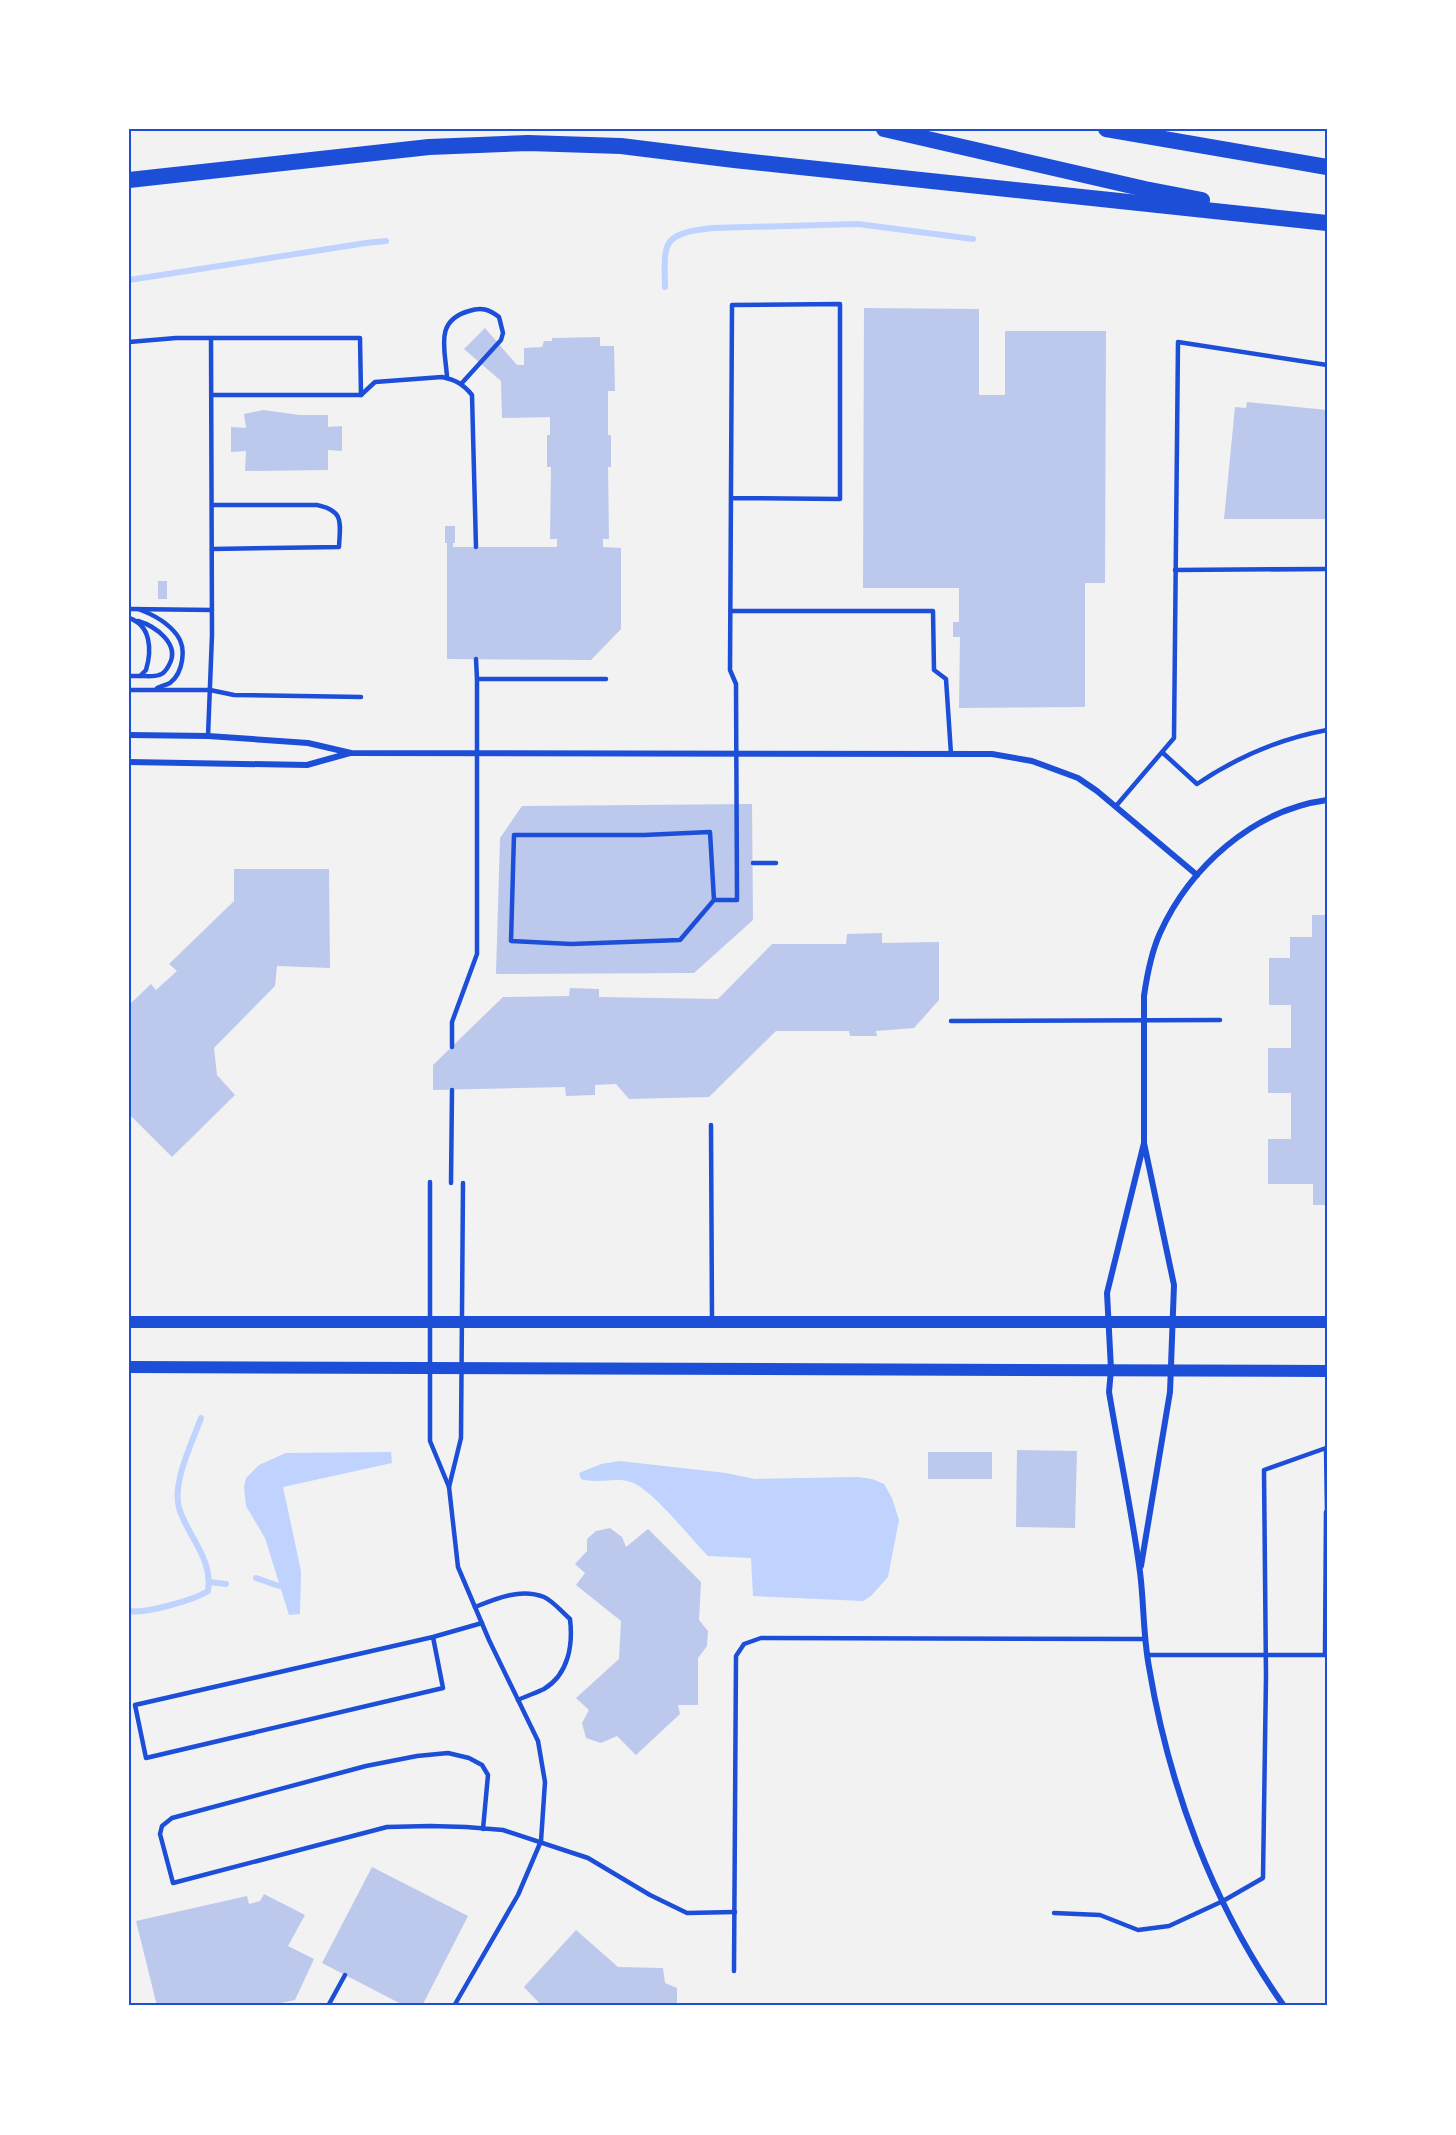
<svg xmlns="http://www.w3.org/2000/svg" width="1456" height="2135" viewBox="0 0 1456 2135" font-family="'Alegreya Sans',sans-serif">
  <rect width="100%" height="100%" fill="#f2f2f2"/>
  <g fill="#bfd3fe">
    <polygon points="391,1452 392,1463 283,1487 301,1571 300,1614 289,1615 265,1538 246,1506 244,1487 246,1478 259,1465 286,1453"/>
    <path d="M620,1461L726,1473L755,1479L858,1477L872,1479L884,1484L892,1498L899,1520L888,1577L871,1596L863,1601L753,1596L751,1558L708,1556C690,1538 653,1490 631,1482C617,1477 597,1484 581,1479L579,1473L601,1464Z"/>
  </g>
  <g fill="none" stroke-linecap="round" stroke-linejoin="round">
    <g stroke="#bfd3fe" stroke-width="6">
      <polyline points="129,280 366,243 386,241"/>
      <path d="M665,287C664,241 662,234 712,228L858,224L973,239"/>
      <polyline points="256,1578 279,1586"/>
      <polyline points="209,1582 226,1584"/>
      <path d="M129,1611C145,1614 194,1600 208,1591C213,1558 188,1537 179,1508C172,1482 192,1443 201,1418"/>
    </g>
  </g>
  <g fill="#bdc9ec">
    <polygon points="864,308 979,309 979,395 1005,395 1005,331 1106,331 1105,583 1085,583 1085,707 959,708 960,637 953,637 953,622 959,622 959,588 863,588"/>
    <polygon points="485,328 517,365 524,365 524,348 542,347 544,341 552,341 552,338 600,337 600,346 614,346 615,391 608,391 608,435 611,435 611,467 608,467 609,539 603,539 603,547 621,548 621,629 591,660 447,659 447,543 445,543 445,526 455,526 455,543 453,543 453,547 557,547 557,539 550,539 551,467 547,467 547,435 550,435 550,417 502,418 501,381 464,349"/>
    <polygon points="1247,402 1327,410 1327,519 1224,519 1235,407 1246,408"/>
    <polygon points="263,410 300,415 328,415 328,427 342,426 342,451 328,450 328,470 245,471 246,451 231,452 231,427 246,428 244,414"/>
    <rect x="158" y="581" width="9" height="18"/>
    <polygon points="752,804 753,920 694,973 496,974 500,838 522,806"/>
    <polygon points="234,869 329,869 330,968 277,966 275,986 214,1048 217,1075 235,1095 172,1157 129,1114 129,1005 151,984 156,990 177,971 169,964 234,901"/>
    <polygon points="1312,915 1327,915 1327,1205 1313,1205 1313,1184 1268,1184 1268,1139 1291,1139 1291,1093 1268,1093 1268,1048 1291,1048 1291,1005 1269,1005 1269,958 1290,958 1290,937 1312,937"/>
    <polygon points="882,933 882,943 939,942 939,1000 914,1028 876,1031 877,1036 850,1036 849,1031 776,1031 709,1097 629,1099 616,1084 595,1085 595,1095 566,1096 565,1087 433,1090 433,1065 503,997 569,996 570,988 599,989 599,997 718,999 772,944 846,944 847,934"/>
    <polygon points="1017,1450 1077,1451 1075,1528 1016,1527"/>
    <rect x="928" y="1452" width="64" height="27"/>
    <polygon points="610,1528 622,1537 626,1547 648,1529 701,1582 699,1620 708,1631 707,1646 698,1658 698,1705 678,1705 680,1714 636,1755 617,1736 601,1743 586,1738 582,1723 589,1710 576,1698 619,1659 621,1621 576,1585 585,1573 575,1564 587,1551 587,1539 596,1531"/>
    <polygon points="372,1867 468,1916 422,2006 405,2006 322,1963"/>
    <polygon points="264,1894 305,1915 288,1946 314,1959 295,2000 267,2006 157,2006 136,1921 247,1896 249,1904 260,1901"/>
    <polygon points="576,1930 618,1967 663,1968 665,1983 677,1988 677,2006 542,2006 524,1987"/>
  </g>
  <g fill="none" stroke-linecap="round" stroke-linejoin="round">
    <g stroke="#1d4ed8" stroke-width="4.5">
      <polyline points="211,338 360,338 361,395"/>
      <polyline points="129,342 176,338 211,338 212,635 208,736"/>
      <path d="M447,378C446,351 433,321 469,311C481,307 489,309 499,317L503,333L501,340L461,384"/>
      <path d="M212,395H361L375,382L442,377C456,380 463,384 472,395L476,547"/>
      <path d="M212,505H317C345,511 340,523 339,547L212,549"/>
      <polyline points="1175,570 1327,569"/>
      <polyline points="129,609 212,610"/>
      <path d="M138,609C152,614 168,623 177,635C187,648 183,673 170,683C166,685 162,686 157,688"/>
      <polyline points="731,611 933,611 934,670 946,679 951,754"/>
      <path d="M129,618C151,625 152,650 146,670L140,676H129"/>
      <path d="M138,621C155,626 181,644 169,665C167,669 164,674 159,675C154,677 146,676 140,676"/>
      <polyline points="476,659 477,679"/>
      <polyline points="129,690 210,690 234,695 361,697"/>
      <path d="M1163,753L1197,784C1237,757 1278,739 1327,730"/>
      <polyline points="1116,806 1174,738 1178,342 1327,365"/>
      <polyline points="753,863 776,863"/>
      <polyline points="714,900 710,832 644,835 514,835 511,941 571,944 680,940 714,900 737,900 736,684 730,670 732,305 840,304 840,499 732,498"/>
      <polyline points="951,1021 1220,1020"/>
      <polyline points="452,1047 452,1022 477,954 477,679 606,679"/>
      <polyline points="711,1125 712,1320"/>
      <polyline points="430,1182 430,1441 449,1487 458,1567 489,1640 538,1741 545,1782 541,1841 518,1895 454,2006"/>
      <polyline points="451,1183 452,1090"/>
      <polyline points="449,1487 461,1438 463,1183"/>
      <path d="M475,1607C497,1598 521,1588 544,1597C553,1601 562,1612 570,1619C573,1644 569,1674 544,1689C536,1693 526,1696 518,1700"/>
      <polyline points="433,1637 443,1688 146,1758 135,1705 433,1637 482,1623"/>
      <polyline points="1147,1655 1327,1655"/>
      <polyline points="1325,1655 1326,1512"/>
      <polyline points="483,1829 488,1775 482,1765 469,1758 448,1753 417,1756 366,1766 172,1818 162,1826 160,1834 173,1883 387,1827 430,1826 466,1827 503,1830 588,1858 650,1895 687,1913 735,1912"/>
      <polyline points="1054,1913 1100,1915 1138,1930 1169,1926 1223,1901 1263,1878 1266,1676 1264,1470 1326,1448 1327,1512"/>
      <polyline points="734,1971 736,1656 744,1644 761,1638 1145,1639"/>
      <polyline points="328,2006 345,1975"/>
    </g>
    <g stroke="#1d4ed8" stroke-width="6">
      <polyline points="129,735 208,736 308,743 351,753 992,754 1032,761 1078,778 1097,791 1197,875"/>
      <polyline points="129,762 307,765 350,753"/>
      <path d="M1144,1143L1107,1293L1111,1369L1109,1392C1119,1452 1132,1512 1140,1572C1144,1603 1143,1635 1149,1667C1169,1787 1213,1906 1284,2006"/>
      <path d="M1141,1566L1170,1392L1174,1285L1144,1143V996C1147,975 1151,953 1160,933C1190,867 1253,810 1327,800"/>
    </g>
    <g stroke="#1d4ed8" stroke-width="12">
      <polyline points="129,1322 1327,1322"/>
      <polyline points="129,1367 1327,1371"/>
    </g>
    <g stroke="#1d4ed8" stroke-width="16">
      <polyline points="884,129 1145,189 1202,200"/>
      <polyline points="1106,129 1327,167"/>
      <polyline points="129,180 429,147 528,143 621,146 734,160 1327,223"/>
    </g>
  </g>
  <rect width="1456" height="2135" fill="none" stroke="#ffffff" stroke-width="261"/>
  <rect x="130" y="130" width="1196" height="1874" fill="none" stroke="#1d4ed8" stroke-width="2"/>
</svg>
